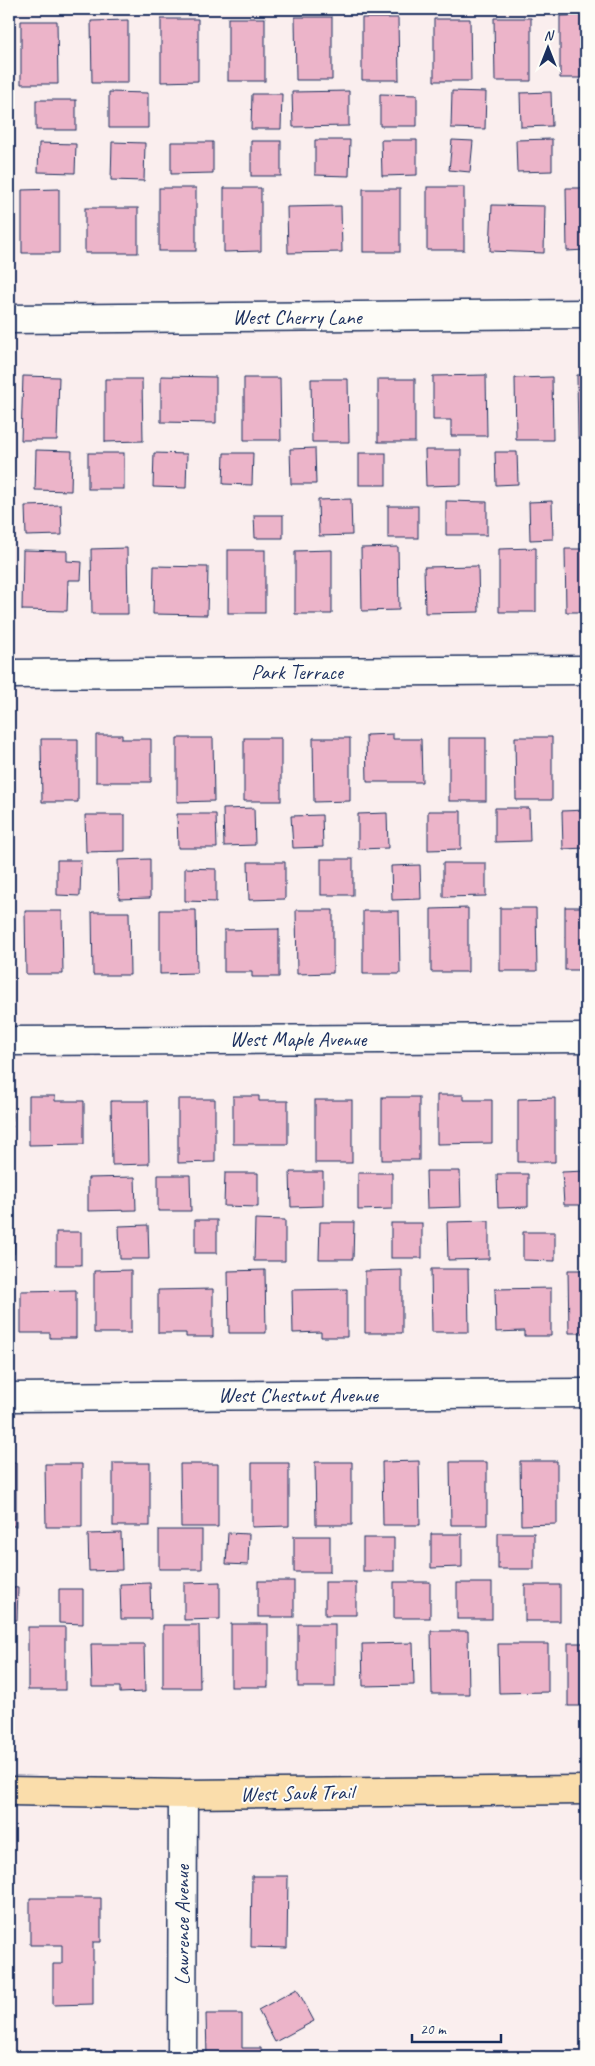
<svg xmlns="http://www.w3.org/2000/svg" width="595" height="2066" viewBox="0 0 595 2066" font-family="Caveat,sans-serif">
  <rect width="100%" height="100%" fill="#faeeee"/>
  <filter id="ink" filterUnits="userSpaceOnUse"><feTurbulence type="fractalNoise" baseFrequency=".02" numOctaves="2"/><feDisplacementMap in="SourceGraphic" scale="10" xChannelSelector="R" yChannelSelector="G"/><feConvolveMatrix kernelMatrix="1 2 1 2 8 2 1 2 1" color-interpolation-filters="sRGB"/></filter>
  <g filter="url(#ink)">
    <g fill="#ecb4c9" stroke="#1b2f5e">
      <polygon points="586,15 586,78 560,78 560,16"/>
      <polygon points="295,17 332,17 332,80 296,80"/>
      <rect x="228" y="18" width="37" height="63"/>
      <polygon points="362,18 398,18 399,80 362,80"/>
      <polygon points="494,18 531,18 531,81 495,81"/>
      <polygon points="161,19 198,19 198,81 161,82"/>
      <polygon points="434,19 470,19 471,81 434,81"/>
      <polygon points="128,20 128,83 92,83 91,21"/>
      <polygon points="21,21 57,21 58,84 21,84"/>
      <polygon points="349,91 349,126 293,127 292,92"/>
      <polygon points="452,91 486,92 485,129 451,128"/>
      <polygon points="109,92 148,93 148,128 109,128"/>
      <polygon points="551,92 552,126 521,127 520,93"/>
      <polygon points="252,94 282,94 281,129 251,129"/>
      <polygon points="380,94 417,95 417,126 380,126"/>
      <rect x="36" y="100" width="40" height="30"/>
      <polygon points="552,139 552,171 517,172 516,140"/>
      <polygon points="315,140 350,140 349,176 315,175"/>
      <polygon points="381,140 417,140 417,175 382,176"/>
      <polygon points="452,140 473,141 470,172 449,170"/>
      <polygon points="584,140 586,140 586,174 583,174"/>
      <rect x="251" y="141" width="30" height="35"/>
      <polygon points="112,142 145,143 144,181 111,180"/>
      <polygon points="171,142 213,142 213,173 171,174"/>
      <polygon points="39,143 76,144 75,173 38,172"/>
      <rect x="427" y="187" width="37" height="63"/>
      <rect x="159" y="188" width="37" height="63"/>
      <polygon points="224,188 261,188 261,251 224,252"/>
      <polygon points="566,188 586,188 586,250 567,251"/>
      <polygon points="59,189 59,253 22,253 22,190"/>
      <rect x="363" y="189" width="37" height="63"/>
      <polygon points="492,205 545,206 544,253 490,251"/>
      <polygon points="341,206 342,252 288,253 287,207"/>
      <rect x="85" y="208" width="53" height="45"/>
      <polygon points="486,375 487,436 451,436 451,420 433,420 433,376"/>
      <polygon points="577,375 586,375 586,438 578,438"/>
      <polygon points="23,376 59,377 57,440 21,440"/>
      <polygon points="161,376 216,377 216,423 161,422"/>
      <polygon points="552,377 553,440 516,440 515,378"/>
      <polygon points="244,378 280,378 281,440 244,440"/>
      <polygon points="105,379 142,379 143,441 105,442"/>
      <polygon points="311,379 348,379 349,442 312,442"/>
      <rect x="378" y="379" width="37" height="63"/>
      <polygon points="315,448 316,484 291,484 290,449"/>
      <polygon points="36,450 72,451 71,491 35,490"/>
      <polygon points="425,450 461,450 461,485 426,486"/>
      <polygon points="495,452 517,452 518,484 496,485"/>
      <rect x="88" y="453" width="36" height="36"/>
      <polygon points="154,453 187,454 186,488 153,487"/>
      <polygon points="224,453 253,453 252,485 223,484"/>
      <rect x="359" y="453" width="27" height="32"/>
      <polygon points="351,499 352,535 319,536 318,500"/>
      <polygon points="446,501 487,502 487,535 446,535"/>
      <polygon points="552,501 553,539 530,540 529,502"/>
      <polygon points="581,503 586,504 586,542 580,542"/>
      <polygon points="61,505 62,535 26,536 25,506"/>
      <rect x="388" y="506" width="30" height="32"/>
      <polygon points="254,515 283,515 283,538 255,538"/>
      <polygon points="398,547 399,610 362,611 361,548"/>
      <polygon points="127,548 128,614 92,614 91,549"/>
      <polygon points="536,548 536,612 499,612 499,549"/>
      <polygon points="565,549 586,549 586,612 566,612"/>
      <polygon points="23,550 67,551 67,561 82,562 81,580 68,580 67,611 22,610"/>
      <rect x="228" y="550" width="37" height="63"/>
      <polygon points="332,550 332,614 295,614 295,551"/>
      <polygon points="154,566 208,567 207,615 153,614"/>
      <polygon points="478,566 479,612 425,613 424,567"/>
      <polygon points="393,734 393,739 421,739 422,782 367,782 366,735"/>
      <polygon points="96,735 122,735 122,739 151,739 151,782 96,782"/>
      <polygon points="515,737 552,737 552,800 516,800"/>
      <polygon points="177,738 213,738 214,801 177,802"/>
      <rect x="244" y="738" width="37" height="63"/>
      <polygon points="313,738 350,738 350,801 314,802"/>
      <rect x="449" y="738" width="37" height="63"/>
      <polygon points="584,738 586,738 586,801 585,801"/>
      <polygon points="41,739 78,739 78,802 42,802"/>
      <polygon points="9,740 10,803 9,803"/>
      <polygon points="254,808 255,845 224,846 223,809"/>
      <polygon points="495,808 529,808 530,841 495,842"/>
      <polygon points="586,810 586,848 563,849 562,811"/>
      <polygon points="428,811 461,811 461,849 428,850"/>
      <polygon points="387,813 388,848 358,849 358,814"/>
      <polygon points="177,814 216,814 217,848 178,848"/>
      <polygon points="85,815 125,815 125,851 86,852"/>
      <polygon points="322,815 323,847 293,848 291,816"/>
      <polygon points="150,859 150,898 119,899 118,860"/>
      <rect x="321" y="859" width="32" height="36"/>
      <polygon points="57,860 81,860 80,896 57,895"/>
      <polygon points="9,862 10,862 12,907 9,907"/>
      <polygon points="248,862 285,862 285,899 249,900"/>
      <polygon points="443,863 486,863 486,896 443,897"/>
      <polygon points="420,865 421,899 392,900 391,866"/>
      <polygon points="185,868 216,869 216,902 185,901"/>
      <rect x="565" y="907" width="21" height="63"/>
      <polygon points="468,908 468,972 431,972 431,909"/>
      <polygon points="500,908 536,908 537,971 500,971"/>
      <polygon points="160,910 196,910 197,973 160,974"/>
      <polygon points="296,910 333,910 333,973 297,974"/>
      <polygon points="25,911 62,911 63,974 26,974"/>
      <polygon points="363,911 399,911 400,974 363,974"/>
      <polygon points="92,912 129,912 130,975 93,975"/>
      <polygon points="279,929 279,977 252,977 252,972 224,972 224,930"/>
      <polygon points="437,1095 464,1095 464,1100 492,1100 492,1143 437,1144"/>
      <polygon points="29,1096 55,1096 55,1101 84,1101 84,1144 29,1145"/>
      <polygon points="233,1096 259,1096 259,1101 288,1101 288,1144 233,1144"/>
      <rect x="382" y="1097" width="37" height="63"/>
      <polygon points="555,1098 555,1162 518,1162 518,1099"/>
      <polygon points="178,1099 215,1099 215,1162 178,1163"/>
      <rect x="585" y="1099" width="1" height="63"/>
      <rect x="315" y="1100" width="37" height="63"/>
      <polygon points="9,1101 11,1101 12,1164 9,1164"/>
      <polygon points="111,1101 148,1101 149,1164 112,1165"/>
      <polygon points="426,1171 460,1171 461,1207 427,1208"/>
      <polygon points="586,1171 586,1205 564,1205 562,1172"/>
      <polygon points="290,1172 323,1172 323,1206 291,1207"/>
      <polygon points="225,1173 258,1173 258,1207 224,1206"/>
      <polygon points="358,1173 392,1173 392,1209 358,1210"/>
      <polygon points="497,1174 528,1174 528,1207 498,1208"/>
      <polygon points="158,1175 190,1175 191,1211 158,1211"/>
      <polygon points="135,1177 136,1210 88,1211 88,1178"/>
      <polygon points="255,1219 285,1220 285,1261 254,1261"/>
      <rect x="195" y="1220" width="22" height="33"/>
      <polygon points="489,1221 489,1259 448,1260 447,1222"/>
      <polygon points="320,1222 354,1222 353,1259 319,1259"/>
      <polygon points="9,1223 15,1223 14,1254 9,1254"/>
      <rect x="391" y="1223" width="31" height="35"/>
      <polygon points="148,1225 149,1259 120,1259 119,1226"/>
      <rect x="56" y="1232" width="25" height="33"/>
      <polygon points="523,1232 555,1232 555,1261 523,1260"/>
      <polygon points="431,1269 468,1269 469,1332 432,1332"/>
      <polygon points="131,1270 131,1333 94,1333 94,1271"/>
      <polygon points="265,1270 266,1333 229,1333 228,1271"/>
      <polygon points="402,1270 402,1333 365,1333 365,1271"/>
      <polygon points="568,1270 586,1270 586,1333 569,1333"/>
      <polygon points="551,1288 551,1336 524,1336 524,1331 496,1332 495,1289"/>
      <polygon points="213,1289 213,1337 186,1337 186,1333 158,1333 158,1290"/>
      <polygon points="347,1289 347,1337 321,1337 321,1332 293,1333 292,1290"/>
      <polygon points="76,1290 76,1338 50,1338 50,1333 21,1333 21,1291"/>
      <polygon points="419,1461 420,1525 383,1525 382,1462"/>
      <polygon points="520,1461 557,1461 557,1524 521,1525"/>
      <polygon points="315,1462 352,1462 352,1525 316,1525"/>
      <polygon points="450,1462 487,1462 487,1525 451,1525"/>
      <rect x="9" y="1463" width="7" height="63"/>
      <rect x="113" y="1463" width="37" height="63"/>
      <polygon points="252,1463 289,1463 289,1526 252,1527"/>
      <polygon points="45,1464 82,1464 82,1527 46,1527"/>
      <polygon points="180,1464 218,1464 218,1527 181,1527"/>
      <rect x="159" y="1530" width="43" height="39"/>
      <polygon points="121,1533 122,1570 89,1571 88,1534"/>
      <polygon points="228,1533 249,1534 248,1565 226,1564"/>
      <rect x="498" y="1533" width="36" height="36"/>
      <polygon points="431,1534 462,1534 462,1567 431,1568"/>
      <rect x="294" y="1536" width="36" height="36"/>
      <rect x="363" y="1538" width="31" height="33"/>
      <rect x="258" y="1581" width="36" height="36"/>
      <polygon points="220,1582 220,1619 184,1620 184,1583"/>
      <rect x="325" y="1582" width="31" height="33"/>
      <rect x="394" y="1582" width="36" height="36"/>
      <polygon points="150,1583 151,1619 121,1619 120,1584"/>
      <rect x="457" y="1583" width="35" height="36"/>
      <rect x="525" y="1585" width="35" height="36"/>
      <polygon points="9,1587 18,1588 17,1620 9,1620"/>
      <polygon points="59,1589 83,1589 83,1624 59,1623"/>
      <rect x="231" y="1624" width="37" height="63"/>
      <rect x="298" y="1624" width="37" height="63"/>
      <polygon points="163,1625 199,1625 200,1688 163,1688"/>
      <rect x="28" y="1627" width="37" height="63"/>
      <polygon points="431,1631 468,1631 469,1694 432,1694"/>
      <polygon points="413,1643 414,1685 363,1686 362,1644"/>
      <rect x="568" y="1643" width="18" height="63"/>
      <polygon points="91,1644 144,1644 145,1692 120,1693 120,1687 92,1687"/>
      <polygon points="498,1644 548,1644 548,1692 499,1693"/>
      <polygon points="252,1876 288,1876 287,1948 251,1947"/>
      <polygon points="30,1898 101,1898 101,1942 93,1942 93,2004 53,2005 53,1964 62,1964 62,1945 30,1945"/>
      <polygon points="297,1989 314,2021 275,2042 258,2010"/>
      <polygon points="206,2014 242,2014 242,2048 261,2048 261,2057 207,2057"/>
    </g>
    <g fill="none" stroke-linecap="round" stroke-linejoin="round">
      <g stroke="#1b2f5e" stroke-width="31">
        <g id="minor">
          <polyline points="9,319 586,314"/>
          <polyline points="9,674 586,670"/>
          <polyline points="9,1041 586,1038"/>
          <polyline points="9,1397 586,1393"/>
          <polyline points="182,2057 183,1794"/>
        </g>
      </g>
      <g stroke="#1b2f5e" stroke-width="31">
        <polyline id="major" points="9,1791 183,1794 586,1790"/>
      </g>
      <use href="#minor" stroke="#fdfcf7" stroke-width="28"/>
      <use href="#major" stroke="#faddab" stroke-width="28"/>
    </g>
  </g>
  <g text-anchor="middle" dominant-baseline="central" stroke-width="4" stroke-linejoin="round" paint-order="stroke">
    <g font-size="21" fill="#1b2f5e" stroke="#fdfcf7">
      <text x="297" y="317">West Cherry Lane</text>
      <text x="297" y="672">Park Terrace</text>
      <text x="298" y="1039">West Maple Avenue</text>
      <text x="298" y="1395">West Chestnut Avenue</text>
      <text transform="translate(297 1793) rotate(-1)">West Sauk Trail</text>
      <text transform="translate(182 1925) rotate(-90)">Lawrence Avenue</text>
    </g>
  </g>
  <rect width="595" height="2066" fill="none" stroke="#fdfcf7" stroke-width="30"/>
  <rect x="15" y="15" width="565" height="2036" fill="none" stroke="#1b2f5e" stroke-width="2" filter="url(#ink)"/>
  <g transform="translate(548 48)" stroke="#fdfcf7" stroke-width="4" paint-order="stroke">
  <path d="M0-4L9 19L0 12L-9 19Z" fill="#1b2f5e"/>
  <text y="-8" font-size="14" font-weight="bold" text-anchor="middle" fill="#1b2f5e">N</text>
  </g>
  <path d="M412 2034v8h89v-8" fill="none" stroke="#1b2f5e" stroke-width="2.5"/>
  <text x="420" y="2034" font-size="15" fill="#1b2f5e" stroke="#fdfcf7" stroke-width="4" paint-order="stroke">20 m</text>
</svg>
